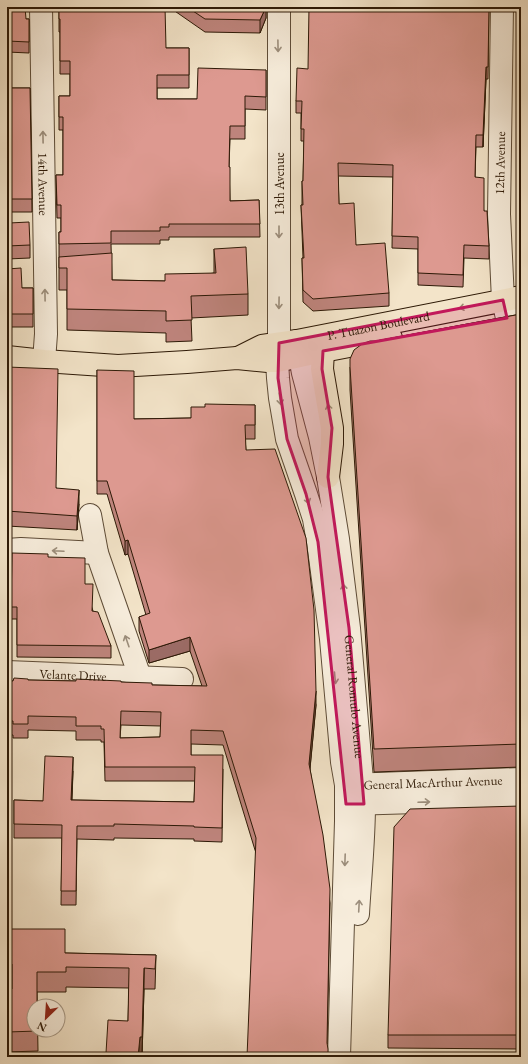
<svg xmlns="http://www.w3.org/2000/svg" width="528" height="1064" viewBox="0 0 528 1064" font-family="'EB Garamond',serif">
  <rect width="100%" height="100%" fill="#f3e4c9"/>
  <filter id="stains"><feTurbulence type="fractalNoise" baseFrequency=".005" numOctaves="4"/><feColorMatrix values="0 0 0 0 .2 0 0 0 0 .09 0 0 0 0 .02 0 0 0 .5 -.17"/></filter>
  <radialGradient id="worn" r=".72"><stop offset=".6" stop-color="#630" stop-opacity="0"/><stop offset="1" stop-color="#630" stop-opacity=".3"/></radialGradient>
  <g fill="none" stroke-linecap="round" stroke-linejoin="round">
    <g stroke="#5e4c37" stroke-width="24">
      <g id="minor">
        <path id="s1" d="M41,7L46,334L44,361"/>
        <polyline points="279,7 279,343 277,361 278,378 280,398 287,439 306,494 314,519 318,542 331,639 342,762 346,785 346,821 339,1057"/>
        <polyline points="502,7 499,214 503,300 507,318"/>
        <path id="s2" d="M297,341L303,373L320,437L328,477L338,539L349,628L364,804C364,841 360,877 358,914"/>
        <polyline points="90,515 97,553 140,677"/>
        <polyline points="7,550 21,549 97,553"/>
        <path id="s3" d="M7,672L182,679"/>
        <path id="s4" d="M348,785L521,779"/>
        <polyline points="349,804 521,799"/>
      </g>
    </g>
    <g stroke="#2d1906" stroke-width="24">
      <g id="major">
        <polyline points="323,351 322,369 332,428 332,444 328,477"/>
        <polyline points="7,357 44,361 118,366 187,362 237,358 268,361 277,361 323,351 391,338"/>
        <path id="s5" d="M238,358L262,346L297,341L521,297"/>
      </g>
    </g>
    <use href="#minor" stroke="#f7eddc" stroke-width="22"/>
    <use href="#major" stroke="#f3e4c9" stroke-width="22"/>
  </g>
  <g fill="#be847c" stroke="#2d1906" fill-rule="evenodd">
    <polygon points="7,7 26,19 29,19 29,53 7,52"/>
    <polygon points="59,7 166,48 189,48 189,88 157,88 157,99 197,99 266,70 266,110 245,109 245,139 230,139 229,167 230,201 259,200 260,237 169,237 169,240 160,240 160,244 111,244 112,280 165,281 214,273 214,249 248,294 248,315 191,318 192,341 166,342 166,333 67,330 67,290 59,290 59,232 61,232 61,218 57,218 56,175 63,175 63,130 59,130 59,96 70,96 70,74 60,74 60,32 59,32"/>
    <polygon points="169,7 266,7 266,18 260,33 205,32"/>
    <polygon points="489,7 488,79 486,79 483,147 476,147 475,177 484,211 489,246 489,259 464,258 463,287 418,285 418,249 392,248 393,177 338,176 339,204 356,245 389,293 389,306 313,311 303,302 302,258 303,258 301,205 302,205 302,181 303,181 304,141 301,141 301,113 296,113 296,101 308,69 395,9 442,10"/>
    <rect x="517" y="7" width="4" height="8"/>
    <polygon points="521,55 521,107 520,107"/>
    <polygon points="7,88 30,88 32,212 7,212"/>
    <polygon points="521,126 521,170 519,170 519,155"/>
    <polygon points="519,200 521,200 521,240 519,215"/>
    <polygon points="7,230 30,245 30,258 7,259"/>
    <polygon points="7,269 22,288 33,288 33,327 7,327"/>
    <polygon points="521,314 521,767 374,772 350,390 350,367 376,341"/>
    <polygon points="7,367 56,488 79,504 77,530 7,526"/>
    <path d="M97,370L134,419L191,418L205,407L255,405V439H245L246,450L316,705L310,769L330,903L327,1044L255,850L223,745L191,744V755L223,769L222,842L194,841V839L114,838V840L77,839L76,905H61L62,838H14V800L43,801L73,771L72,800L194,802L195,781H105L104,742H101V740H76V731L28,730V738H13V735H7V681H13L28,680L121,682L152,685L202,686L190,651L149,663L139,631V617L146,615L128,554L125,555L107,494H97ZM121,725L161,726L160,737L120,738Z"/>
    <polygon points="48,557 85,584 93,611 111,646 111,658 17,657 17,619 11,619 11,607"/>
    <polygon points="521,806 521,1049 388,1048 388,1035"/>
    <polygon points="7,929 65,953 156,955 155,989 144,989 142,1057 104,1057 128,1021 129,988 66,987 66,992 37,992 38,1051 7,1052 7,989 12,989 12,985 7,985"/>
  </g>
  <g fill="#9b6b65" stroke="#2d1906">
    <polygon points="266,7 266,18 260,33 260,20"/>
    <polygon points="486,67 486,79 483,147 483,135"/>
    <polygon points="79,490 79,504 77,530 77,516"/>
    <polygon points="128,540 128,554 125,555 125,541"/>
    <polygon points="190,637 190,651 149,663 149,650"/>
    <polygon points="316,691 316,705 309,778 309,764"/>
    <polygon points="73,757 73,771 71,814 71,800"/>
    <polygon points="144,968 144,989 142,1057 142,1037"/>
    <polygon points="140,1037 140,1057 138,1057"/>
  </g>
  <g fill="#dd9990" stroke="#2d1906" fill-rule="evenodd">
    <polygon points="7,7 25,7 26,19 29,19 29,42 7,41"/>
    <polygon points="59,7 165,7 166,48 189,48 189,75 157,75 157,99 197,99 198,68 266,70 266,97 245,96 245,126 230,126 229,167 230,167 230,201 259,200 260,224 169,224 169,227 160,227 160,231 111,231 111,243 59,244 59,232 61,232 61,205 57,205 56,175 63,175 63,117 59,117 59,96 70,96 70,61 60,61 60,19 59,19"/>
    <polygon points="187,7 266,7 260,20 205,19"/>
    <polygon points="309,7 395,7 395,9 442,10 442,7 489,7 488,67 486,67 483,135 476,135 475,177 484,178 484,211 487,211 489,246 464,245 463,275 418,273 418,237 392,236 393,165 338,163 339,204 354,203 356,245 385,243 389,293 313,299 303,290 302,258 304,258 301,205 303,205 302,181 303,181 304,129 301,129 302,101 296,101 297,68 308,69"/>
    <polygon points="521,55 521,87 520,87"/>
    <polygon points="7,88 30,88 32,199 7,199"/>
    <polygon points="520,126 521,126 521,155 519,155"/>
    <polygon points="519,200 521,200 521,225"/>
    <polygon points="29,222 30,245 7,246 7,230 9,230 9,223"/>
    <polygon points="246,247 248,294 191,296 192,320 166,321 166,311 67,309 67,268 59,268 59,257 112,253 112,280 165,281 165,274 216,273 214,249"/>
    <polygon points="21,268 22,288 33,288 33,314 7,314 7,269"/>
    <polygon points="521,314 521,744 374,749 350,367 350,359 354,350 362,344 370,341 376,341"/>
    <polygon points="7,367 58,369 56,488 79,490 77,516 7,511"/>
    <path d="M97,370L134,371V419L191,418V407H205V404L255,405V425H245L246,450L275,449L306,538L314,610L316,691L309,764L323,835L330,889L327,1043L328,1049V1057H247L256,838L223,731L191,730V755H223L222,828L194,827V826L114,824V826H77L76,891H61L62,825L14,824V800L43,801L45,756L73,757L71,800L194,802L195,767H105L104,729H101V726H76V717L28,716V724H13V721H7V681H13L14,678L28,679V680L76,681V679L99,680L121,681V682L152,683V685L207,686L190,637L149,650L139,617L150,613L128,540L125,541L107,481H97ZM121,711L161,712L160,737L120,738Z"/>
    <polygon points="12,553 48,554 48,557 85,558 85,584 93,584 92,611 98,612 111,646 17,645 17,607 11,607"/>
    <polygon points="521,806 521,1035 388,1035 394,827 410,809"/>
    <polygon points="7,929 65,929 65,953 156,955 155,969 144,968 142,1037 140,1037 138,1057 104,1057 104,1053 106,1053 108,1020 128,1021 129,968 66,967 66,972 37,972 37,1006 34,1006 34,1030 38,1030 38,1031 7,1032 7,990 12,989 12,964 7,964"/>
  </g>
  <defs><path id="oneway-shaft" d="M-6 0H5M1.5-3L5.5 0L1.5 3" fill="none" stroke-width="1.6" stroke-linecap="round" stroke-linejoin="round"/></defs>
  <g stroke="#9c8e7c">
    <use href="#oneway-shaft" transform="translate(278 46) rotate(89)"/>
    <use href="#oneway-shaft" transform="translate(43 137) rotate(-91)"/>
    <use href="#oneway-shaft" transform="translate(279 232) rotate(90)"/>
    <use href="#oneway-shaft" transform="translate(45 295) rotate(-91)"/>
    <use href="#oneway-shaft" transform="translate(279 303) rotate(91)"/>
    <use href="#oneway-shaft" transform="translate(280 399) rotate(82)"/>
    <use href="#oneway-shaft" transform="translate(307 498) rotate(73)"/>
    <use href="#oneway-shaft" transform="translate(58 551) rotate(-177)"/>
    <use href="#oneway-shaft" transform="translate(344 590) rotate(-97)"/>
    <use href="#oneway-shaft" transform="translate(127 641) rotate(-109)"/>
    <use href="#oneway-shaft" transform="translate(335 678) rotate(85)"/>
    <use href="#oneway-shaft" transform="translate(424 802) rotate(-2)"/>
    <use href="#oneway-shaft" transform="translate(345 860) rotate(92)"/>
    <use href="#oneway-shaft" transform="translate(359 906) rotate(-87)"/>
  </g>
  <g stroke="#9a8971">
    <use href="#oneway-shaft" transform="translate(465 307) rotate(169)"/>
    <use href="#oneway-shaft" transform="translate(329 410) rotate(-100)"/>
  </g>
  <path fill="#c2185b" fill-opacity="0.2" stroke="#c2185b" stroke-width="3" stroke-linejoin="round" d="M503,300L507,318L323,351L322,369L332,428L328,477L349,628L364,804H346L318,542L306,494L287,439L278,378L279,343Z"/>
  <g text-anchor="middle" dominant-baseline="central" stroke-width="3.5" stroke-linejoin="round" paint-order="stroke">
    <g font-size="13" fill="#2d1906" stroke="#f7eddc">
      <text transform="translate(500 163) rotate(-89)">12th Avenue</text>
      <text stroke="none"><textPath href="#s1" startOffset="177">14th Avenue</textPath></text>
      <text transform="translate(279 184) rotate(-90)">13th Avenue</text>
      <text stroke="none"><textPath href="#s5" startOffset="145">P. Tuazon Boulevard</textPath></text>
      <text stroke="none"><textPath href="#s3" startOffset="66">Velante Drive</textPath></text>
      <text stroke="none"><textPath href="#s2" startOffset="361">General Romulo Avenue</textPath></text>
      <text stroke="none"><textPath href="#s4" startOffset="85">General MacArthur Avenue</textPath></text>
    </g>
  </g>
  <rect width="528" height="1064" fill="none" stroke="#f3e4c9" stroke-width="24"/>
  <rect x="8" y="8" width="512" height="1048" fill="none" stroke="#2d1906" stroke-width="2"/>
  <rect x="12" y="12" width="504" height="1040" fill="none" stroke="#2d1906"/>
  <g transform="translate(46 1018) rotate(205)"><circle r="19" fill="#f7eddc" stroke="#a69886"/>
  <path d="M0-3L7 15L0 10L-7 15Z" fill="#8f2418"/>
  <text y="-6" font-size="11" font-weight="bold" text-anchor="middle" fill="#2d1906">N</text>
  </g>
  <rect width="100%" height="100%" filter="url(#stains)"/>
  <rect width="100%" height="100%" fill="url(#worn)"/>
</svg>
